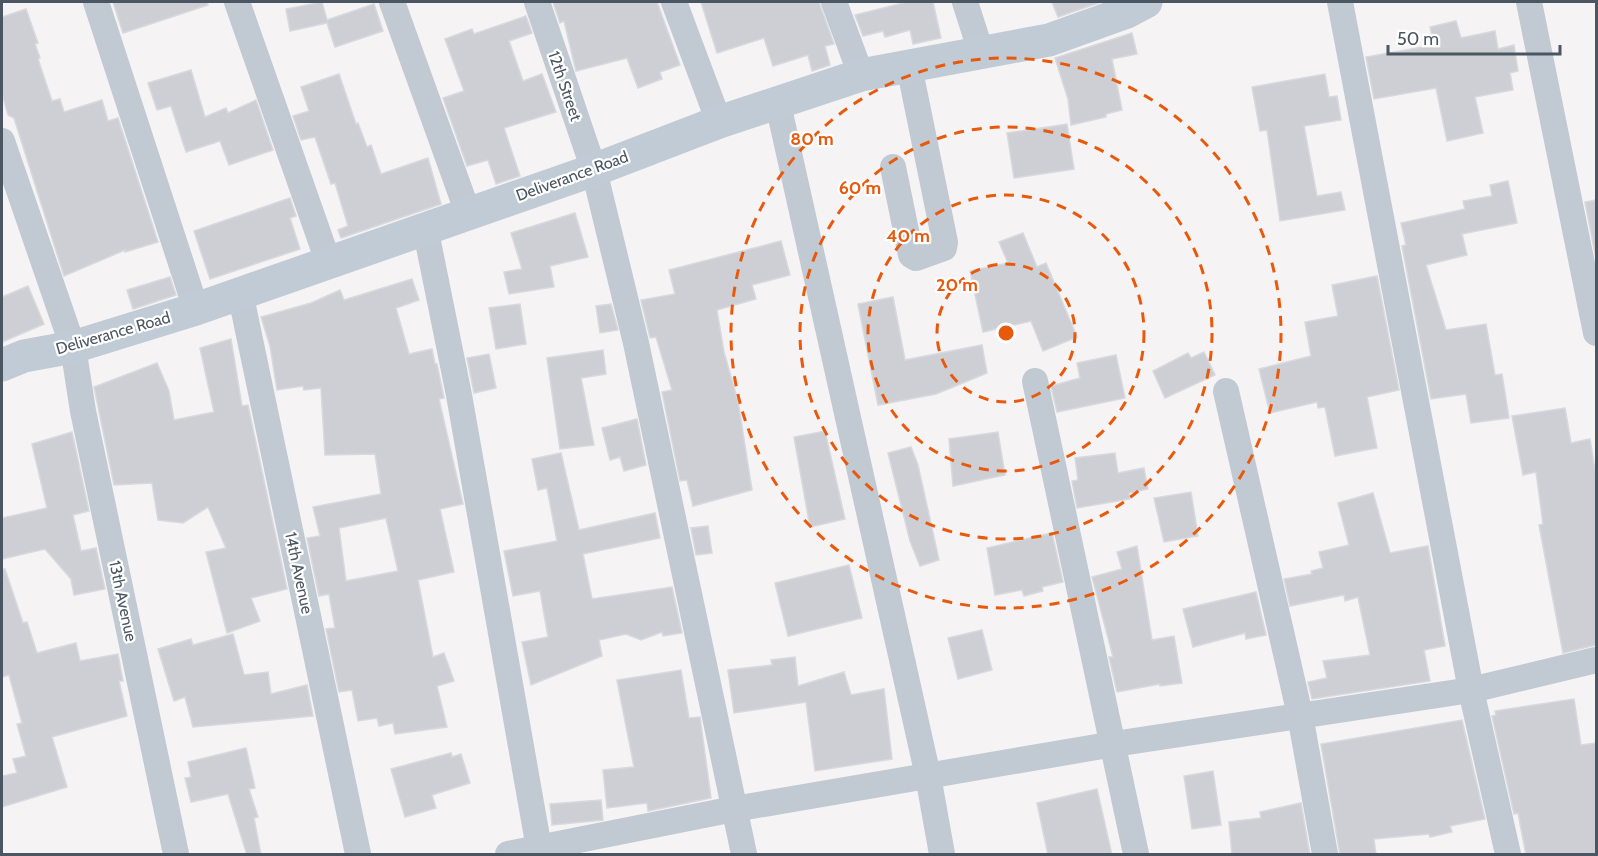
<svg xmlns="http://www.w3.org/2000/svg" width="1598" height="856" viewBox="0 0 1598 856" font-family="Cabin,sans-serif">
  <rect width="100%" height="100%" fill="#f5f3f3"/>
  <g fill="#cdcfd5" stroke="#d7d9de" stroke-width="1.5" fill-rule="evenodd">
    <polygon points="113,2 207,2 208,5 123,33"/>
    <polygon points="322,2 327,20 374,4 383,31 335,47 327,23 290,31 286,9"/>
    <polygon points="553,2 657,2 680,65 660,72 662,79 638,88 627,58 576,71 564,21 560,23"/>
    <polygon points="701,2 819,2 834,44 825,46 830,65 812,71 808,55 773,66 764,38 717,53"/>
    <polygon points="907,2 933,2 941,38 913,44 910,30 885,37 883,31 863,36 855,15"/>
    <polygon points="1052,2 1101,2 1058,17"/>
    <polygon points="26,9 38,43 35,44 40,58 38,59 52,101 60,99 64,112 102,100 108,121 118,118 158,242 125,252 125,250 64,276 14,118 8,115 2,94 2,17"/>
    <polygon points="526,16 532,33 509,41 523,81 542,74 556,112 504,128 520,176 496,184 488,160 467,166 443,98 464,91 445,39 472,29 474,34"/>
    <polygon points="1456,21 1461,38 1495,31 1498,49 1514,45 1518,71 1510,73 1513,90 1475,97 1483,133 1447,141 1436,88 1374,99 1366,57 1434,45 1430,27"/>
    <polygon points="1132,33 1137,54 1112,59 1122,110 1106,114 1106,117 1071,125 1068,99 1055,58"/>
    <polygon points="191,70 205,117 226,108 228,113 256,100 273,150 229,165 220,141 186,152 171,106 157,110 148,83"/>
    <polygon points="339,74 356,124 358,123 367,147 371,145 381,174 428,158 441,204 341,238 338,230 348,226 335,183 331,184 315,137 301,140 293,116 309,111 301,87"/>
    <polygon points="1325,74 1329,97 1337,96 1341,120 1304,126 1317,196 1341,192 1345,210 1280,221 1267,130 1260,131 1252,87"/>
    <polygon points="1067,124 1074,169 1014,178 1007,133"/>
    <polygon points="1508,181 1517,223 1462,234 1467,255 1426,265 1446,330 1486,324 1495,375 1502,374 1509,418 1471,423 1466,394 1431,399 1402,246 1406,245 1401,223 1465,209 1463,201 1492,196 1490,185"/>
    <polygon points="290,198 296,216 290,218 300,249 210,279 194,231"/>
    <polygon points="1596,200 1596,259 1585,202"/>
    <polygon points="575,213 588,257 550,266 554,287 509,294 504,272 522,269 511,233"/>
    <polygon points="1023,233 1037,267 1046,263 1077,337 1043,351 1031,321 983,332 970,271 1008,263 999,242"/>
    <polygon points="781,241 790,275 752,285 756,299 717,310 724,352 738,401 752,490 693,506 687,480 680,481 662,392 672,390 656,337 650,338 641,300 675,294 669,270"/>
    <polygon points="1377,276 1399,390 1367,397 1377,448 1335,456 1325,407 1318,408 1317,402 1270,413 1259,369 1311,356 1305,322 1338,316 1332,285"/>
    <polygon points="170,277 176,295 133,309 127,290"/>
    <path d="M412,279L419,300L396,308L409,354L432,349L435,364H437L444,398L439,399L463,504L440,509L454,572L418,580L433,657L444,653L454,681L437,686L447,727L395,734L393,723L379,726L377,718L358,721L352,690L339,692L326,629L335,628L329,594L319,596L307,538L320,536L313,507L381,494L375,454L325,455L321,388L304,390L303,386L277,390L270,346L261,317L311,303L340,290L344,300ZM386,518L398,571L346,581L339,528Z"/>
    <polygon points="28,286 44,324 2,342 2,297"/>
    <polygon points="893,297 905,360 982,345 987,373 936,394 878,405 858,304"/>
    <polygon points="520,304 526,344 496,349 489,308"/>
    <polygon points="611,304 618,330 600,333 596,306"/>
    <polygon points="231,339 242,406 248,405 287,589 251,598 260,621 227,633 206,552 226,548 208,507 183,523 158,520 152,483 114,485 94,387 157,363 169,391 174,420 214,412 200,348"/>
    <polygon points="603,350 606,374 581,378 594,445 560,449 547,358"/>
    <polygon points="1204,352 1215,375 1165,398 1153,371 1188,353 1191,358"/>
    <polygon points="489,354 496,388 474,393 467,358"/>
    <polygon points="1116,355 1125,398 1057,412 1051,386 1080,378 1077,363"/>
    <polygon points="1565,408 1571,443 1590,439 1596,476 1596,645 1563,653 1539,525 1543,524 1536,472 1523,475 1512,416"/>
    <polygon points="637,419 646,465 624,471 620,457 610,460 602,428"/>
    <polygon points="825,431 845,519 810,527 794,437"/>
    <polygon points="72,432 89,511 73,515 81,551 96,548 105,589 74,595 71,579 45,549 2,559 2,518 47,508 32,444"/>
    <polygon points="998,432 1005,475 953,486 949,439"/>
    <polygon points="911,447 918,465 939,560 920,566 910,541 888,453"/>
    <polygon points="561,453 579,530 655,513 660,538 583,554 592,599 672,587 682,633 663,636 662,632 641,640 626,634 599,640 602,656 531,685 522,642 548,637 540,591 513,596 504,551 557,541 547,488 538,490 532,459"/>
    <polygon points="1115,453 1118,473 1144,468 1148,489 1129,493 1130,499 1077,508 1072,481 1078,480 1075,458"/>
    <polygon points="1191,492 1198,536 1164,542 1154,498"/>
    <polygon points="1373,493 1390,553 1428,546 1445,646 1424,650 1430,681 1312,699 1308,682 1327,678 1323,661 1370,655 1358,597 1345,601 1344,595 1290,606 1284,579 1312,574 1311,571 1323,568 1319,552 1349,545 1338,503"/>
    <polygon points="708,526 712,553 696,555 691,528"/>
    <polygon points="1052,533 1063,582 1042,587 1043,591 1024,596 1022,590 995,595 987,548"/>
    <polygon points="1137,546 1152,640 1174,636 1182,683 1160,686 1160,684 1117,692 1109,657 1113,657 1092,577 1122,569 1117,552"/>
    <polygon points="849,565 862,618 788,636 775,583"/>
    <polygon points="5,569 23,623 27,622 37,653 76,643 80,661 118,654 123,681 119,681 127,716 52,737 67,787 2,807 2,776 17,773 13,759 26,756 17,724 22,723 9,675 2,677 2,570"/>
    <polygon points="1256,592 1266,635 1246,639 1245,633 1193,647 1183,609"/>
    <polygon points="982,630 992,670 958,679 948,638"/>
    <polygon points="233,634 244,675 268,672 271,694 307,685 313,716 193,727 185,697 174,701 158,649 191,639 193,645"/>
    <polygon points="795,657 798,686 844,672 851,695 884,689 892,759 815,771 806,702 734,713 728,670 772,665 771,660"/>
    <polygon points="681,670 689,718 700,717 711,798 648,811 647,803 607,808 603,770 634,767 617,680"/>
    <polygon points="1574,699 1581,745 1596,743 1596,855 1526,855 1518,813 1514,814 1492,716 1496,715 1495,711"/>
    <polygon points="1462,720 1485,819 1450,826 1452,832 1430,837 1429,834 1374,839 1376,855 1340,855 1321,744"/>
    <polygon points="246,748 255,788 249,789 258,817 254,818 261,855 247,855 228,794 191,802 185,778 191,777 188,762"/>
    <polygon points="451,753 452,757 461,754 470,783 432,795 436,808 405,817 391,769"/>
    <polygon points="1213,771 1221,825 1192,829 1184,776"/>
    <polygon points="1097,789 1112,855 1048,855 1037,803"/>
    <polygon points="601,800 603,820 552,825 550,804"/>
    <polygon points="1301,803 1310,855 1232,855 1229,822 1261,818 1260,812"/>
  </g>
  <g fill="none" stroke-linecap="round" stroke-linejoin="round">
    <g stroke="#c1cad2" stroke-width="26">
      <polyline points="96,2 196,309"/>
      <polyline points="237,2 329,264"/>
      <polyline points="392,2 468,213"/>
      <polyline points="537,2 594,170 636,343 744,854"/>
      <polyline points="674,2 719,122"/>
      <polyline points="834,2 861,75"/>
      <polyline points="965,2 981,52"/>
      <polyline points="1340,2 1471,690 1508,854"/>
      <polyline points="1529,2 1596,333"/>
      <polyline points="778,104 928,776 942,854"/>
      <polyline points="2,141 73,347 83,411 176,854"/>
      <polyline points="893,167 911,255 916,258 944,248 945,242 909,66"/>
      <polyline points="425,227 459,395 540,854"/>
      <polyline points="240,292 358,854"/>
      <polyline points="1035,381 1136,854"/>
      <polyline points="1226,391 1300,715 1325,854"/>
      <polyline points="508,854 734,809 1114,744 1471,690 1596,660"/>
    </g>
    <polyline stroke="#c1cbd6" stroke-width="33" points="2,365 24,356 73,347 196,309 594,170 719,122 861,75 1049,40 1127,12 1146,2"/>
  </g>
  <g fill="none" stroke="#e8590c" stroke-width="3" stroke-dasharray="10 8">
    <circle cx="1006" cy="333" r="69"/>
    <circle cx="1006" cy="333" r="138"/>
    <circle cx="1006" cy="333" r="206"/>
    <circle cx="1006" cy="333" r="275"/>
  </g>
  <g text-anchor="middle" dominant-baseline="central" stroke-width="4.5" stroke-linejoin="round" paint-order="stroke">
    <g font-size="16" fill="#4a5661" stroke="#fff">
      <text transform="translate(565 86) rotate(71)">12th Street</text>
      <text transform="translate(572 176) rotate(-20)">Deliverance Road</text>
      <text transform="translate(113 333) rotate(-16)">Deliverance Road</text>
      <text transform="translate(299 573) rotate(78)">14th Avenue</text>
      <text transform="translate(123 601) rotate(78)">13th Avenue</text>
    </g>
  </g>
  <circle cx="1006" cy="333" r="9" fill="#e8590c" stroke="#fff" stroke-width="3"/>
  <g font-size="18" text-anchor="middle" font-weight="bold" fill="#e8590c" stroke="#fff" stroke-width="4.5" stroke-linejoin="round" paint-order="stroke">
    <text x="812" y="145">80 m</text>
    <text x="860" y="194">60 m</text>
    <text x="908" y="242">40 m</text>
    <text x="957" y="291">20 m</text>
  </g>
  <rect width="1598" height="856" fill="none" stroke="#4a5661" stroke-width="6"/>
  <path d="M1388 45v9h172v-9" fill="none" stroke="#4a5661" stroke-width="3"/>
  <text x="1397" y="45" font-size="18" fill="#4a5661" stroke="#ffffff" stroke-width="4.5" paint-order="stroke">50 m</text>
</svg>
